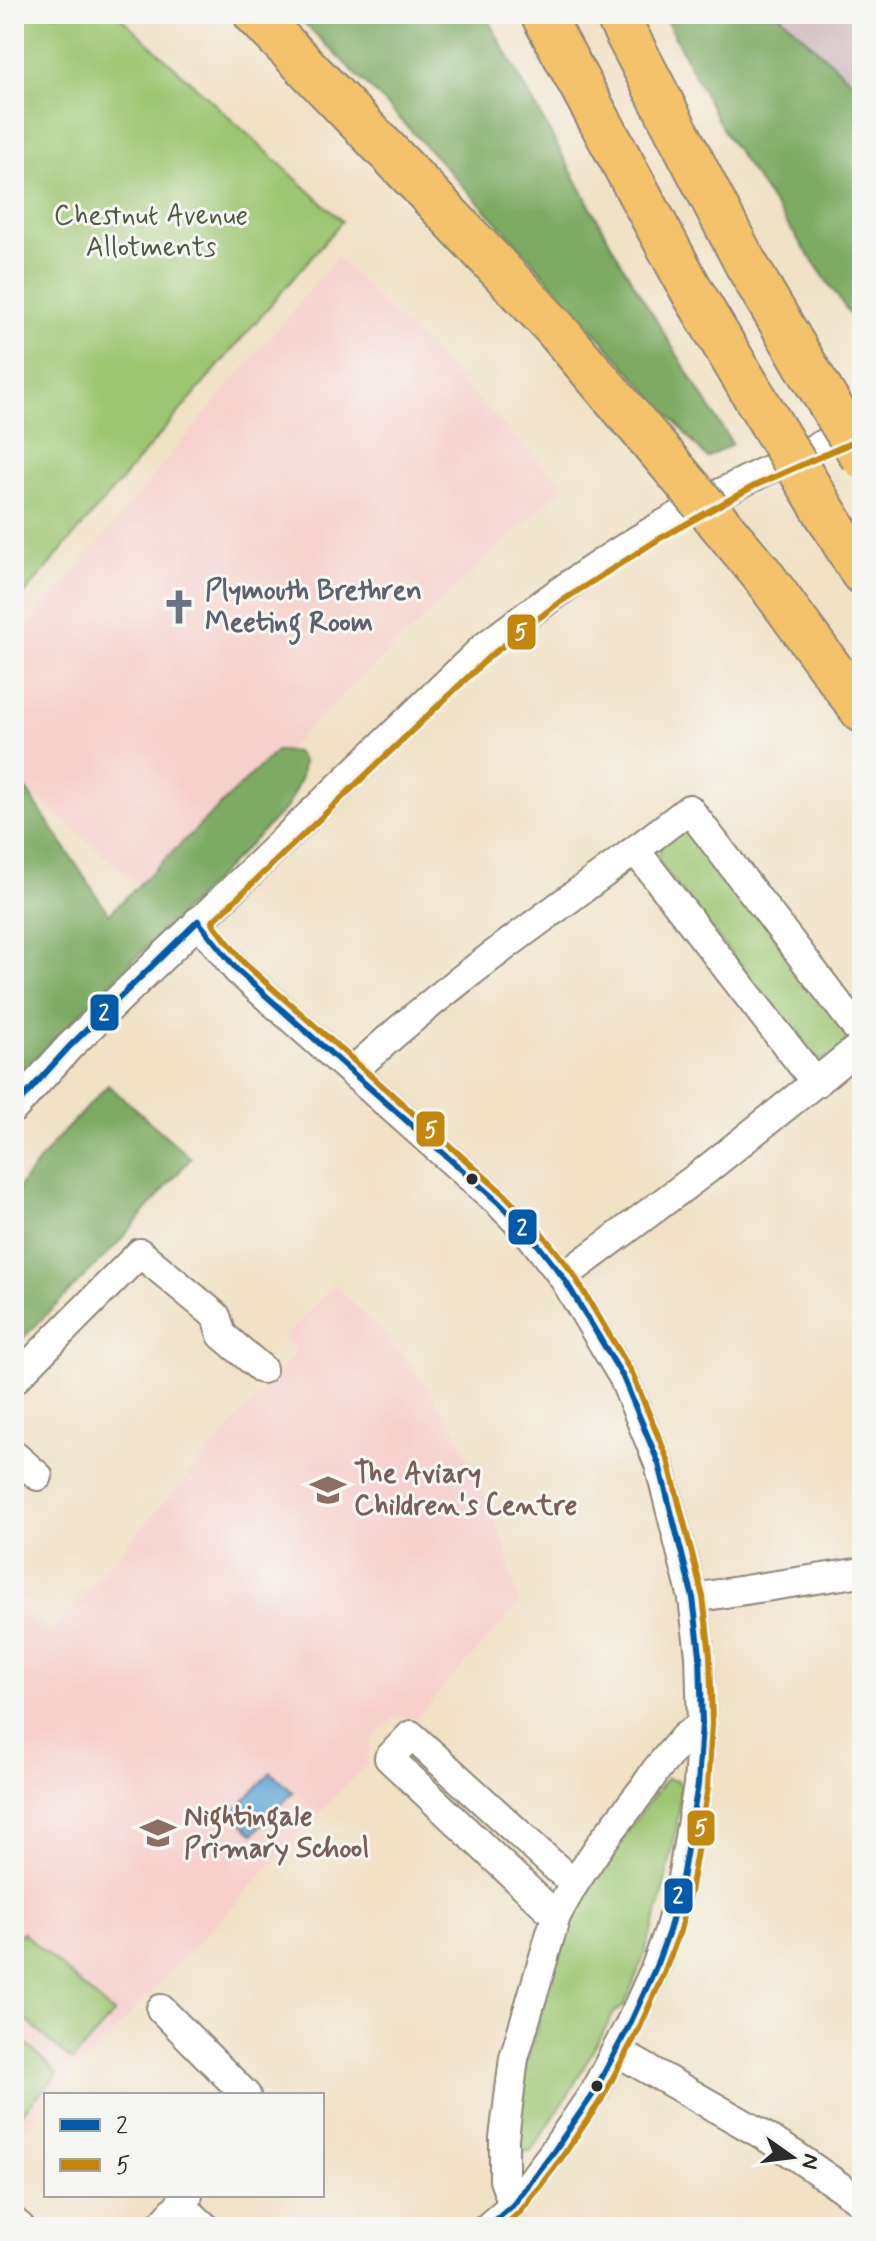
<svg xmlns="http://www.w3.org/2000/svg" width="876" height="2241" viewBox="0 0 876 2241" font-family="Mynerve,sans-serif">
  <rect width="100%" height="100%" fill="#f6f6f2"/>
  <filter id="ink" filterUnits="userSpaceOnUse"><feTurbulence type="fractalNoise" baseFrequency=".0125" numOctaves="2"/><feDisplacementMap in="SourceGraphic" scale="16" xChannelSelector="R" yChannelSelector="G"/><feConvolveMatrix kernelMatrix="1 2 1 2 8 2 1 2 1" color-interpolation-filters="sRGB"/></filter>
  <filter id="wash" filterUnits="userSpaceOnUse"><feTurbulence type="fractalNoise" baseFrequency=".006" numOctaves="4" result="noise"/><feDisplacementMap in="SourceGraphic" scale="32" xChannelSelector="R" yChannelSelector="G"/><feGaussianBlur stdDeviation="1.8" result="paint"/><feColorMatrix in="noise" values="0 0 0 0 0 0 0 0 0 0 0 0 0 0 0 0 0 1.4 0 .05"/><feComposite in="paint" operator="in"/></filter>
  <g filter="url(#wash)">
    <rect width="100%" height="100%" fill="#f1e1c5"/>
    <g fill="#f7d0cc">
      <polygon points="337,257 564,486 306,730 152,896 14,779 14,642"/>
      <polygon points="334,1284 398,1349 418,1375 457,1432 506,1548 519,1604 416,1719 396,1716 382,1728 371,1741 367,1763 55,2095 46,2095 46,2104 14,2138 14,1601 50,1632 297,1351 284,1338"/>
    </g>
    <polygon fill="#d2bec3" points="779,14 862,14 862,86 859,89"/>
    <g fill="#9dc672" stroke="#64784e" stroke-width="2">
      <polygon points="14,14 117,14 342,221 14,606"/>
      <polygon points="678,831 694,834 847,1027 848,1045 821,1061 812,1057 658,861 661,844"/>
      <polygon points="666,1779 678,1781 681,1786 676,1832 660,1905 640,1966 624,2006 614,2013 567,2097 531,2151 519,2152 513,2149 517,2093 570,1915 586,1886"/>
      <polygon points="22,1932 114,2014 72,2061 14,2009 14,1941"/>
      <polygon points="14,2032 58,2074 14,2122"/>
    </g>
    <g fill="#7eab64" stroke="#546b48" stroke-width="2">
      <polygon points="295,14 485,14 626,271 732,444 707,458 499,224 385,103"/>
      <polygon points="663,14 779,14 859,88 862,86 862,332 725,134"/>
      <polygon points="276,751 296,752 303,762 301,777 287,807 49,1045 14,1086 14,771 109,914"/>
      <polygon points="108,1085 191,1158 117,1244 14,1347 14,1193 57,1139"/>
    </g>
    <polygon fill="#60a5d5" stroke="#466880" stroke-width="2" points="271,1772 293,1792 254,1834 232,1814"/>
  </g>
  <g filter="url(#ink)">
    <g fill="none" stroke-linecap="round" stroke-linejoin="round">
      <g stroke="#8e8678" stroke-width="32">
        <g id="minor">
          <polyline points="636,851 816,1083"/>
          <polyline points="198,921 237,970 498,1202 531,1236 563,1277 623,1377 659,1464 693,1598 700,1655 702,1724 698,1785 680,1890 669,1931 655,1969 629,2026 593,2094 552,2154 513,2205 488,2227"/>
          <path d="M352,1072C456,974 577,897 689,809L862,1035"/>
          <path d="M14,1108L69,1047L483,648C538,606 594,565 654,530C720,490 791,459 861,427"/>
          <polyline points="563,1277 705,1171 862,1045"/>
          <polyline points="14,1380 140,1253 216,1316 222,1335 262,1369"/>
          <polyline points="14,1455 38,1476"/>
          <polyline points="693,1598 862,1572"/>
          <polyline points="556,1916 389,1758 411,1735 574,1884"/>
          <polyline points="161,2009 246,2095"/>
          <polyline points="616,2051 758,2132 793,2154 862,2202"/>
          <polyline points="180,2204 205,2227"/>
          <polyline points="513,2205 504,2180 504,2138 514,2058 556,1916 574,1884 602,1842 644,1788 656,1770 684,1737 702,1724"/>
          <polyline points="14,2222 20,2227"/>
          <polyline points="159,2227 188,2195"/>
        </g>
      </g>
      <g stroke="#8e8678" stroke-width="46">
        <g id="highway">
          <polyline points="255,14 422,187 554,327 666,459"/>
          <polyline points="542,14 693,293 756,399"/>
          <polyline points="616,14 746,264 811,374"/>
          <polyline points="828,517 862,573"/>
          <polyline points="761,573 862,711"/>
        </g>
      </g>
      <use href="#minor" stroke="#fff" stroke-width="28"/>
      <use href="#highway" stroke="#f3c26a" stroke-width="42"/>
      <g stroke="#8e8678" stroke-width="46" stroke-linecap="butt">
        <g id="highway-bridge">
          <polyline points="811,374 862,457"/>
          <polyline points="756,399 828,517"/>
          <polyline points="666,459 761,573"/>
        </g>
      </g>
      <use href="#highway-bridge" stroke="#f3c26a" stroke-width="42"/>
      <g stroke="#f6f6f2" stroke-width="12">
        <g id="bus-1">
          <polyline points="198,921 237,970 498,1202 531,1236 563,1277 623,1377 659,1464 693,1598 700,1655 702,1724 698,1785 680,1890 669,1931 655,1969 629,2026 593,2094 552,2154 513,2205 488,2227"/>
          <polyline points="14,1108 69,1047 198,921"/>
        </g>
      </g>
      <g stroke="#f6f6f2" stroke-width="12">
        <polyline id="bus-2" points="503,2227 521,2211 560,2160 601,2100 638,2031 664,1973 679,1934 690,1892 708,1787 712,1724 710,1655 703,1597 668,1460 632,1373 572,1272 539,1230 505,1195 244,963 212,922 490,656 557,604 659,539 754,486 862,438"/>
      </g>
      <use href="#bus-1" stroke="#025aaa" stroke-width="6"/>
      <use href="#bus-2" stroke="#c4870b" stroke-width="6"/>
    </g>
  </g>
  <defs>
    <g id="church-bare" transform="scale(2.76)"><path d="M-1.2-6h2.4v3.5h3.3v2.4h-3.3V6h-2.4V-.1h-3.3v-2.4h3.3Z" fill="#6b7280" stroke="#f6f6f2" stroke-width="2.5" paint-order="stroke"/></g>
    <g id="school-bare" transform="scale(2.76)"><path d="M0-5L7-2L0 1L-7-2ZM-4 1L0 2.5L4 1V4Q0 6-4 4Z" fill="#8d6e63" stroke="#f6f6f2" stroke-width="2.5" paint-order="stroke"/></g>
  </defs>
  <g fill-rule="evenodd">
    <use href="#church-bare" x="179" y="607"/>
    <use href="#school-bare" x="328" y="1490"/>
    <use href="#school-bare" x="158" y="1833"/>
  </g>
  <g fill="#2b2b2b" stroke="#f6f6f2" stroke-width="3">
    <circle cx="472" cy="1179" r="7"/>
    <circle cx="597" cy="2086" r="7"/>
  </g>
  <g text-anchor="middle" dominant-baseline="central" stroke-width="6" stroke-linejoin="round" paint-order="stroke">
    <g font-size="28" fill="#4d5a40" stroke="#f6f6f2">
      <text x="151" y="216">Chestnut Avenue<tspan x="151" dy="32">Allotments</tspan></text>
    </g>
    <g font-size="28" font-weight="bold" fill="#5b616d" stroke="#f6f6f2" text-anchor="start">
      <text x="205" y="591">Plymouth Brethren<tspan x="205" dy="32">Meeting Room</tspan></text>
    </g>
    <g font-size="28" font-weight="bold" fill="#785e54" stroke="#f6f6f2" text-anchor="start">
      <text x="354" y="1474">The Aviary<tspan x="354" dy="32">Children's Centre</tspan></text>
      <text x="184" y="1817">Nightingale<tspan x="184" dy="32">Primary School</tspan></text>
    </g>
  </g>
  <g stroke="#f6f6f2" stroke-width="3">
    <rect x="506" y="613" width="31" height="38" rx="8" fill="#c4870b"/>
    <rect x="89" y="993" width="31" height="39" rx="8" fill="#025aaa"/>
    <rect x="415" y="1110" width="31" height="38" rx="8" fill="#c4870b"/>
    <rect x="507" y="1208" width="31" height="38" rx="8" fill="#025aaa"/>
    <rect x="686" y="1809" width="30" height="38" rx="8" fill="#c4870b"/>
    <rect x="663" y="1877" width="31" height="38" rx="8" fill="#025aaa"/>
  </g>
  <g font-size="22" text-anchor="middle" font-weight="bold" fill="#fff">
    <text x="521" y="639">5</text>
    <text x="104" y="1020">2</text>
    <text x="431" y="1137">5</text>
    <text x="522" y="1235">2</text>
    <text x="701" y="1835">5</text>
    <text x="678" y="1903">2</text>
  </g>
  <rect width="876" height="2241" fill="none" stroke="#f6f6f2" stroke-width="48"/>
  <rect x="44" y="2093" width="280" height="104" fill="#f6f6f2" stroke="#a5a5a2" stroke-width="2"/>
  <rect x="60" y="2119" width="40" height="12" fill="#025aaa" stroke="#a5a5a2" stroke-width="2"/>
  <text x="116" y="2133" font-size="24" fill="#2b2b2b">2</text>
  <rect x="60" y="2159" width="40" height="12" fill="#c4870b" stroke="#a5a5a2" stroke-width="2"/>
  <text x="116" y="2173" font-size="24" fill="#2b2b2b">5</text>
  <g transform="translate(792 2157) rotate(104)" stroke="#f6f6f2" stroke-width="6" paint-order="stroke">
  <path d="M0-6L14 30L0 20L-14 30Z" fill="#2b2b2b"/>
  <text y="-12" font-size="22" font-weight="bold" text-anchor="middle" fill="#2b2b2b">N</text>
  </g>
</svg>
